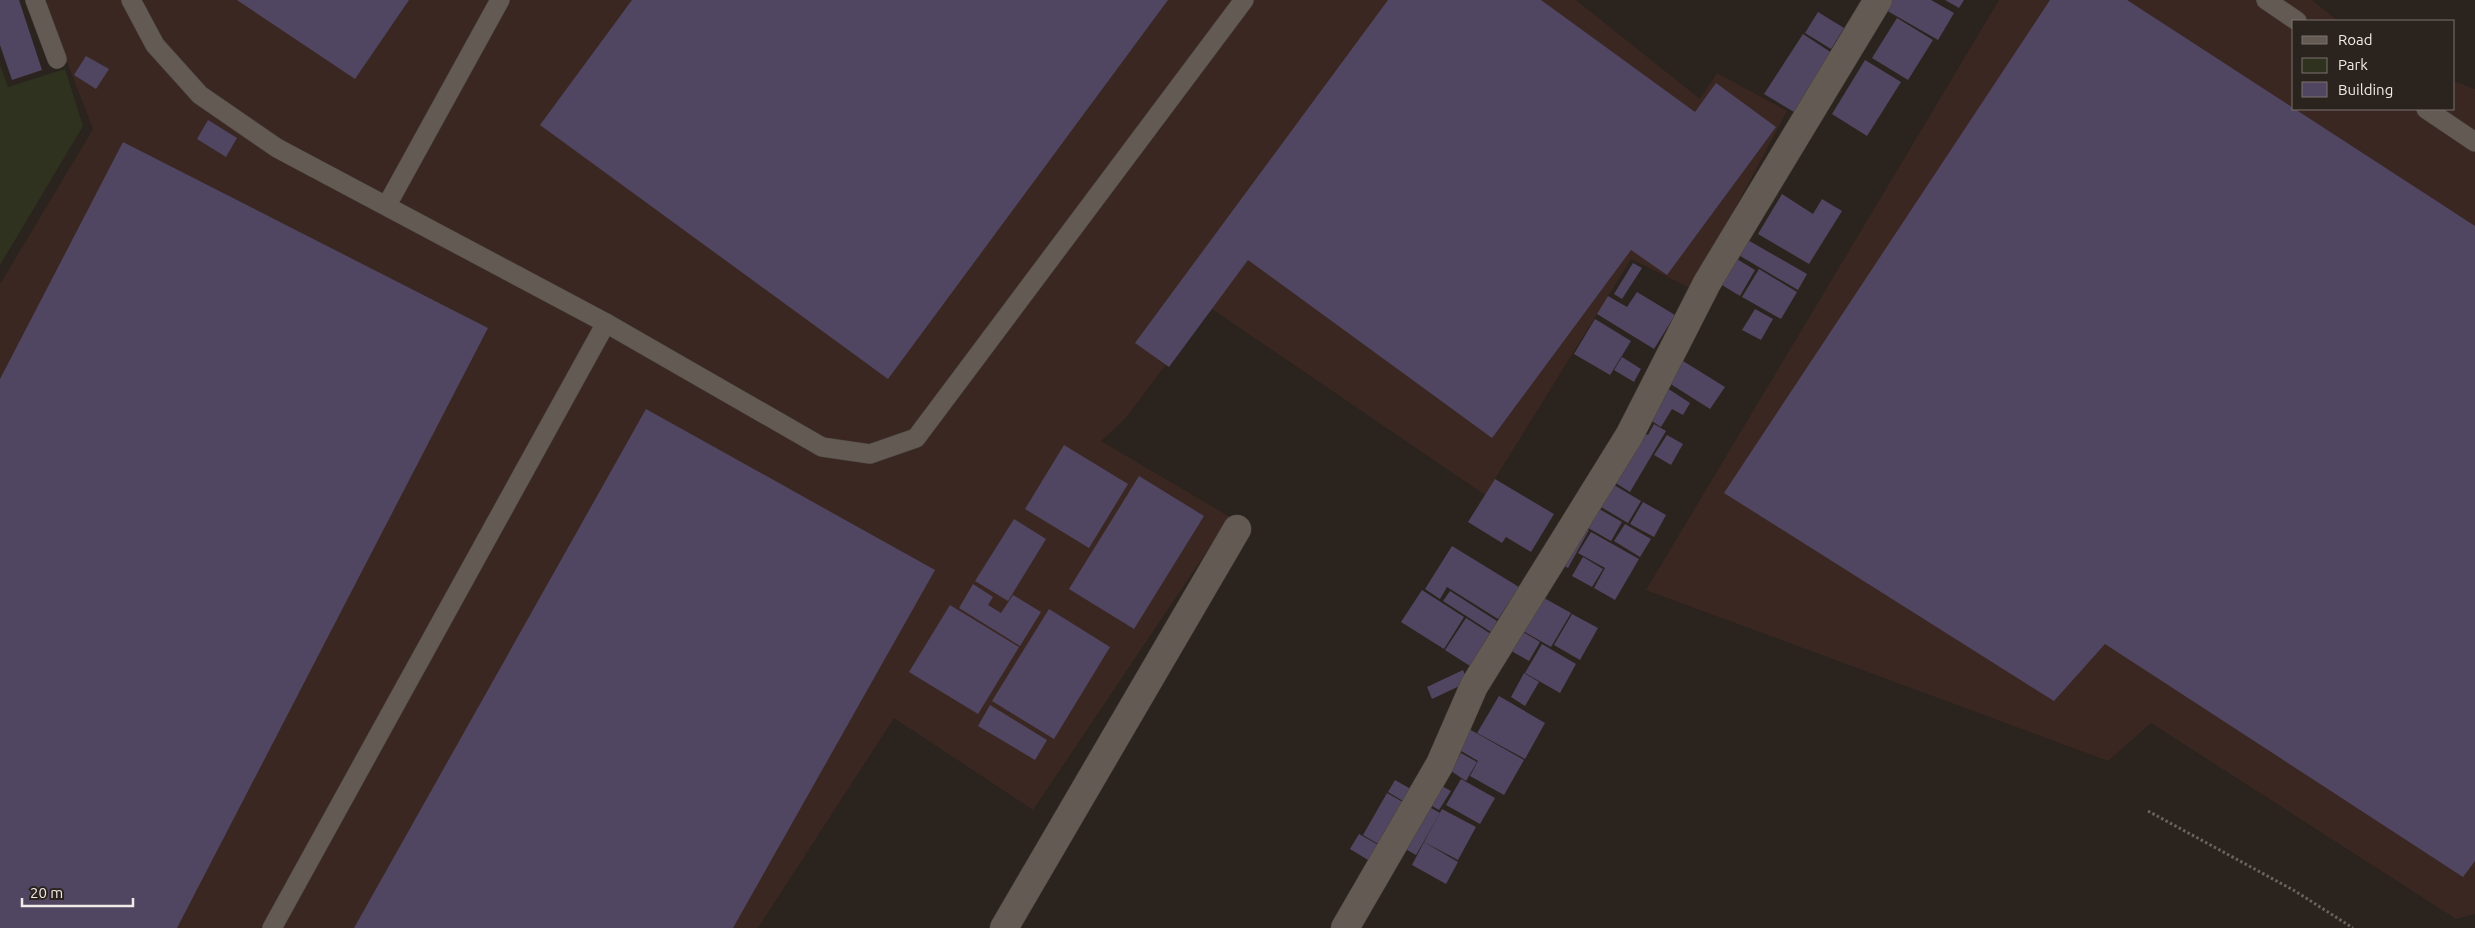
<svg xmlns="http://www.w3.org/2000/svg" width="2475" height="928" viewBox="0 0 2475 928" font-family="Ubuntu,sans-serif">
  <rect width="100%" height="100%" fill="#2b231d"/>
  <g fill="#3a2722">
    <polygon points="43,0 1576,0 1700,99 1717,73 1787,111 1692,289 1631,259 1485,495 1209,307 1125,419 1101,441 1230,517 1033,810 894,718 758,928 0,928 0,284 93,129"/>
    <polygon points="1999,0 2312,0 2338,21 2294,21 2294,109 2454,109 2454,81 2475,89 2475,914 2456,919 2151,723 2108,761 1646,590"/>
  </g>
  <polygon fill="#2f321e" points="0,65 8,87 65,69 83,126 0,265"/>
  <g fill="#504662">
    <polygon points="0,0 19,0 42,70 12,80 0,45"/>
    <polygon points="237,0 409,0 355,79"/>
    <polygon points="632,0 1168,0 888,379 540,125"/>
    <polygon points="1388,0 1541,0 1695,112 1716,83 1776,127 1667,275 1631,250 1492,438 1248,260 1169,367 1135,343"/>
    <polygon points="1890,0 1931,0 1954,13 1938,40 1884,9"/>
    <polygon points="1945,0 1964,0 1959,8"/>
    <polygon points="2050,0 2127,0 2475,226 2475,861 2463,877 2105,644 2054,701 1724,493"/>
    <polygon points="1818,12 1844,28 1831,49 1805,33"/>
    <polygon points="1897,18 1933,40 1908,80 1872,58"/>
    <polygon points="1803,34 1832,53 1794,112 1764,94"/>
    <polygon points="86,56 109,69 96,89 74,75"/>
    <polygon points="1865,60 1901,82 1867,136 1832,114"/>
    <polygon points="208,120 237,138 226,157 197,139"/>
    <polygon points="123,142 488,328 177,928 0,928 0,379"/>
    <polygon points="1782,194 1813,214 1822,199 1842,211 1809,264 1758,234"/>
    <polygon points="1739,235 1807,274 1798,290 1730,250"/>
    <polygon points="1732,256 1755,270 1740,296 1717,282"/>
    <polygon points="1633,263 1642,268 1622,299 1614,294"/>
    <polygon points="1759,269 1797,292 1781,319 1742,297"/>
    <polygon points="1637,292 1675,315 1654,349 1597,314 1608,296 1627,307"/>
    <polygon points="1755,309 1773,319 1761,340 1742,330"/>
    <polygon points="1595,319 1631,341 1610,375 1574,354"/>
    <polygon points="1622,357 1641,369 1634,382 1614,370"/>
    <polygon points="1683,361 1725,387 1710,409 1669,383"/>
    <polygon points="1664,386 1690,403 1683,415 1672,409 1661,427 1644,416"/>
    <polygon points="646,409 935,570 733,928 354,928"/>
    <polygon points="1654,424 1666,431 1630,492 1611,480 1641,431 1648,435"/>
    <polygon points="1667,435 1683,444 1671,465 1654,455"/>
    <polygon points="1064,445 1128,484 1089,548 1025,509"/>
    <polygon points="1139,476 1204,516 1134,629 1069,589"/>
    <polygon points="1495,479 1554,514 1531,552 1506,537 1502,543 1468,522"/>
    <polygon points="1609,482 1641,501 1628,523 1596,504"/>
    <polygon points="1643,502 1666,515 1654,537 1630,524"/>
    <polygon points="1594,506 1622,522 1611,541 1583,525"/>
    <polygon points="1014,519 1046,539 1008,601 975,581"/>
    <polygon points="1577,523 1589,530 1568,568 1555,561"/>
    <polygon points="1625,524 1651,539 1640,557 1614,541"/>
    <polygon points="1591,532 1639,559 1615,600 1594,588 1605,568 1578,553"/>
    <polygon points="1452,546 1519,587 1498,619 1447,587 1440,599 1425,589"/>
    <polygon points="1583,557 1603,569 1592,587 1572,576"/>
    <polygon points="973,584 993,597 988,605 1001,613 1013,595 1041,612 1020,646 959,608"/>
    <polygon points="1422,590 1464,617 1444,649 1401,622"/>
    <polygon points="1450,591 1497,621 1491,632 1443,601"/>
    <polygon points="1535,593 1571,613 1551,647 1516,627"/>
    <polygon points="950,605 1019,647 978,714 909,672"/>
    <polygon points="1049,609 1110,647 1054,739 992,701"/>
    <polygon points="1572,614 1598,628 1580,660 1554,645"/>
    <polygon points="1466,618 1491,634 1470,666 1445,650"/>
    <polygon points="1515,627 1540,642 1529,661 1504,647"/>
    <polygon points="1542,644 1576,664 1560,693 1525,673"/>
    <polygon points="1463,670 1468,682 1432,699 1427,687"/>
    <polygon points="1524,673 1539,682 1525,706 1511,697"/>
    <polygon points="1499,696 1545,723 1525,759 1477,733"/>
    <polygon points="990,705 1047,740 1035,760 978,726"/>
    <polygon points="1462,725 1524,760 1504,795 1470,776 1478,761 1451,745"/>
    <polygon points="1461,753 1477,762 1466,781 1451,771"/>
    <polygon points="1461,779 1495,798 1480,824 1446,805"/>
    <polygon points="1395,780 1416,792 1408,804 1388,792"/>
    <polygon points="1436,783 1451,791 1439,810 1425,802"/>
    <polygon points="1387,793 1410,806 1385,848 1363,835"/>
    <polygon points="1424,804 1440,813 1416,855 1400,846"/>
    <polygon points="1442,809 1476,827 1458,860 1424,842"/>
    <polygon points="1359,834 1382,847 1373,863 1350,849"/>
    <polygon points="1424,842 1458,862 1446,884 1412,865"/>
  </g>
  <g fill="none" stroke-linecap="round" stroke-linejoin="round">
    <g stroke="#48423d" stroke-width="20">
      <g id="service">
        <polyline points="35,0 57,59"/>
        <polyline points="131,0 155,45 200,95 277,148 606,323 822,447 870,454 916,438 1244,0"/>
        <polyline points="2266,0 2297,21"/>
        <polyline points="2426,109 2475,142"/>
        <polyline points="387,205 500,0"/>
        <polyline points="272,928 606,323"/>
      </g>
    </g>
    <g stroke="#48423d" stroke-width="29">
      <g id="minor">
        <polyline points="1004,928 1237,529"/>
        <polyline points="1345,928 1440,764 1474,686 1629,436 1707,283 1878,0"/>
      </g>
    </g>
    <polyline stroke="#6a625d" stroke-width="3" stroke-dasharray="2.5 2.5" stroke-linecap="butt" points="2148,811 2295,891 2353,928"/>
    <use href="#service" stroke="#635a54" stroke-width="19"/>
    <use href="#minor" stroke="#635a54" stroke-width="28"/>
  </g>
  <rect x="2292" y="20" width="162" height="90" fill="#2b231d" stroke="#7a736e"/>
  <rect x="2302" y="36" width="25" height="8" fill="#635a54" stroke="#7a736e"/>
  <text x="2338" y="45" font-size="15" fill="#f1ebe8">Road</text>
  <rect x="2302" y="58" width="25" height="15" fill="#2f321e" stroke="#7a736e"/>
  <text x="2338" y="70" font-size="15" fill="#f1ebe8">Park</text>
  <rect x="2302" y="82" width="25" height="15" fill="#504662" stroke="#7a736e"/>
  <text x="2338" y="95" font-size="15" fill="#f1ebe8">Building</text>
  <path d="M22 898v8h111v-8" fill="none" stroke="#f1ebe8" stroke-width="2.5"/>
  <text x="30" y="898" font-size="15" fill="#f1ebe8" stroke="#2b231d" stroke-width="4" paint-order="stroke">20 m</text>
</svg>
